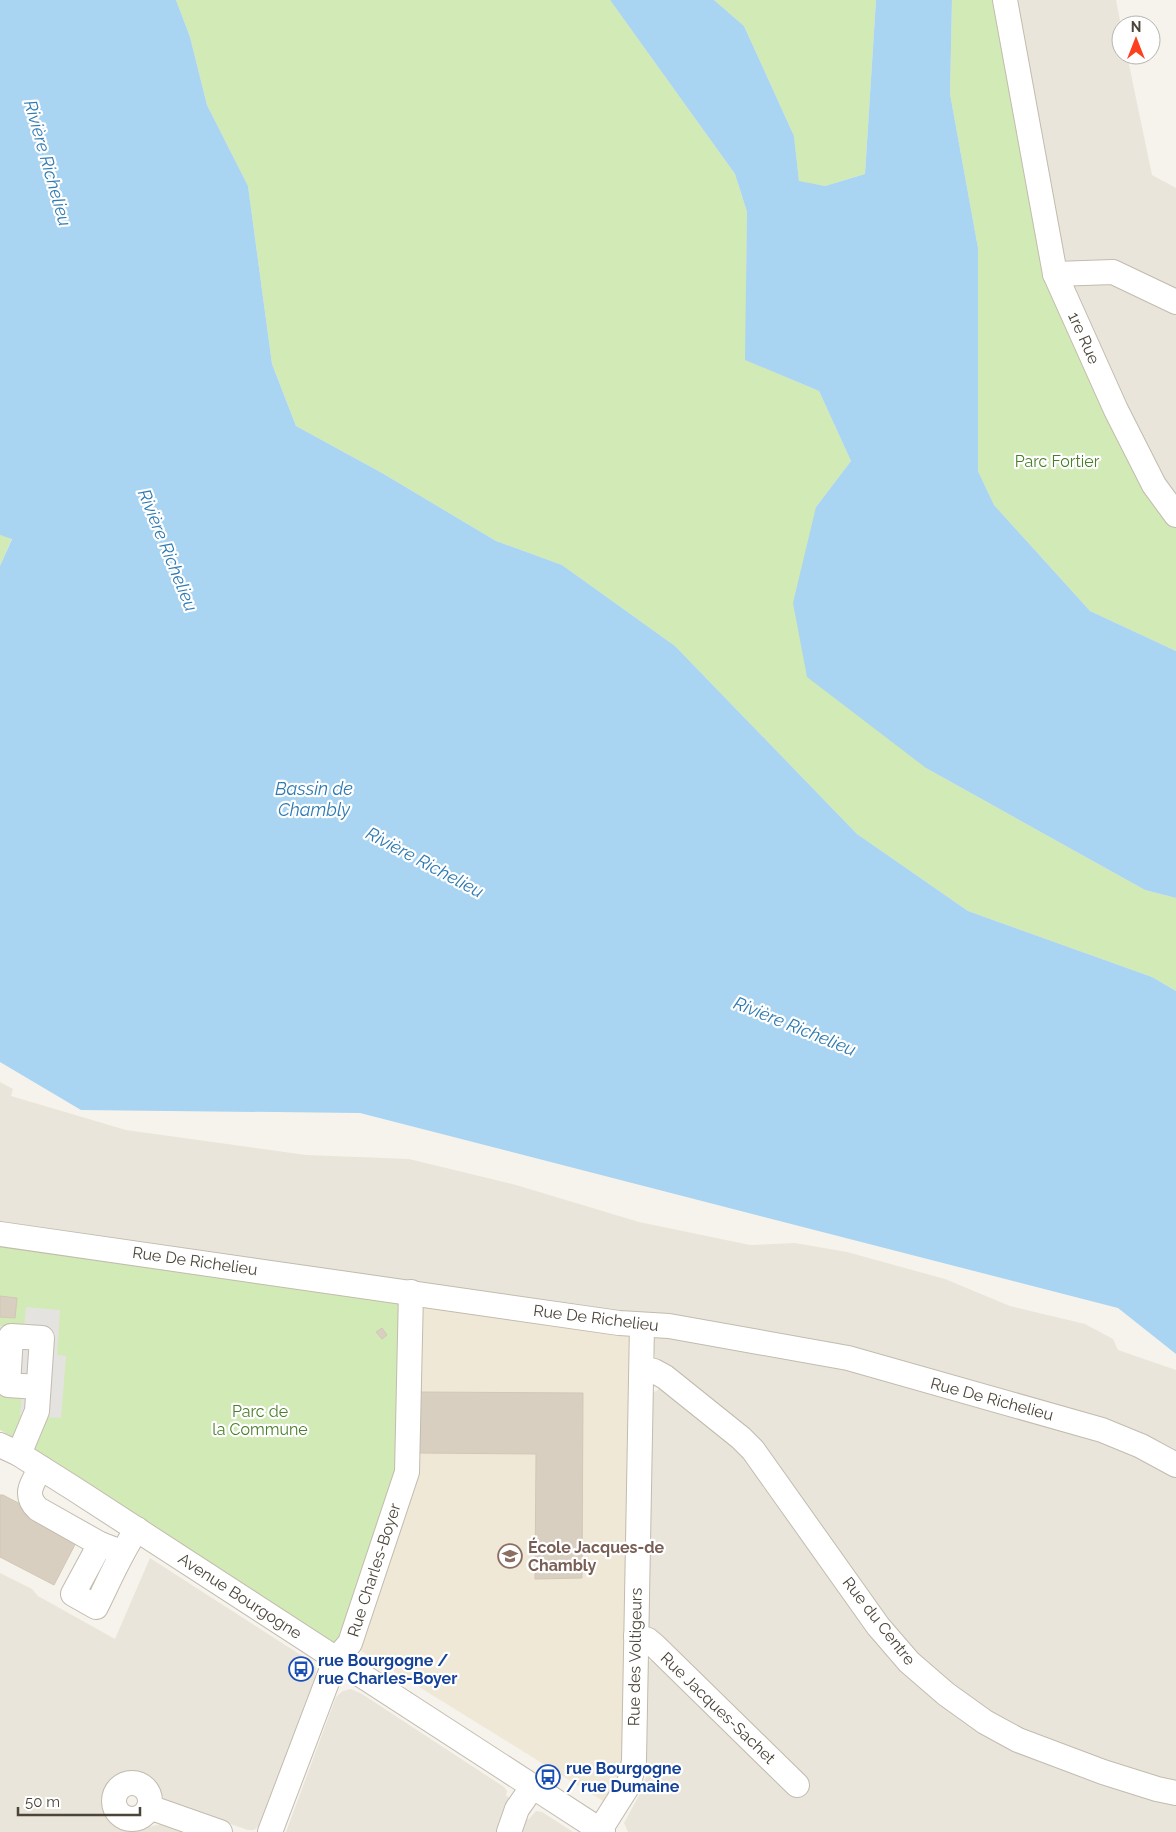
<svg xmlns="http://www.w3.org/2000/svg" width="1176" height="1832" viewBox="0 0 1176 1832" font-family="Raleway,sans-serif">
  <rect width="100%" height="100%" fill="#f6f3ec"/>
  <g fill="#eae5da">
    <polygon points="1008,0 1116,0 1121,25 1121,55 1127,55 1152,175 1176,188 1176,515 1055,274"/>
    <polygon points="0,1082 13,1089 11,1096 126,1130 306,1155 409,1159 516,1185 639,1222 750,1245 795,1243 847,1252 945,1279 1010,1306 1085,1324 1113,1339 1118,1350 1176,1370 1176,1457 677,1319 631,1311 614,1313 0,1226"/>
    <polygon points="651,1335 794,1355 1083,1431 1176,1473 1176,1786 1077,1756 982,1710 905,1644 854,1574 655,1358"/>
    <polygon points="659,1389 665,1389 740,1445 919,1681 1176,1801 1176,1832 628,1832 624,1823 643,1788 646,1777 646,1774 643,1773 647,1664 649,1661 653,1660 647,1625 651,1394"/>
    <polygon points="150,1558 310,1661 316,1668 315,1679 260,1825 254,1830 248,1830 172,1804 165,1800 150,1778 136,1772 127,1772 115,1777 103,1791 102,1804 107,1818 115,1825 130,1830 137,1830 161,1824 184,1832 0,1832 0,1573 32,1589 38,1596 115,1639"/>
    <polygon points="351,1689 362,1694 504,1787 507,1791 506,1796 509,1797 498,1832 286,1832 336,1697 343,1691"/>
    <polygon points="536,1811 542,1812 573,1832 521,1832 526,1818 529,1819"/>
  </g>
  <polygon fill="#efe8d6" points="417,1302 643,1333 631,1771 608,1804 353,1646"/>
  <g fill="#d2eab5">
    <polygon points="176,0 610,0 735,174 747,212 746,360 819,391 851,461 816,507 926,768 1145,890 1176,898 1176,991 1152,977 968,911 857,834 675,646 562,565 496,541 382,473 296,426 272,364 248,186 207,105 190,37"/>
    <polygon points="714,0 876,0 865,174 825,186 799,182 794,136 744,26"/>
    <polygon points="952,0 1001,0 1049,250 1176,515 1176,651 1090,611 994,505 978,471 978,248 950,94"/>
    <polygon points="0,535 12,538 0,566"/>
    <polygon points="0,1234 411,1292 407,1472 344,1650 18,1440 0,1430"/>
  </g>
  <polygon fill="#e5e3e0" points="26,1307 60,1310 57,1355 66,1356 61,1418 20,1415 22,1392 0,1390 0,1326 24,1328"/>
  <g fill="#a9d4f2">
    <polygon points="0,0 176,0 190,37 207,105 248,186 272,364 296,426 382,473 496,541 562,565 675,646 857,834 968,911 1152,977 1176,991 1176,1354 1118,1308 360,1113 81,1110 0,1062 0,566 12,539 0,535"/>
    <polygon points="610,0 714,0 744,26 794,136 799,181 825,186 865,174 876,0 952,0 950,94 978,248 978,471 994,505 1090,611 1176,651 1176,898 1145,890 926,768 807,677 793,603 816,507 851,461 819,391 745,360 747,212 735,174"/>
  </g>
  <g fill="#d8cfc1" stroke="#d3c7b4">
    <polygon points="0,1296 17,1298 15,1318 0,1317"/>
    <polygon points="382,1328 387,1335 382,1339 376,1332"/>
    <polygon points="420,1392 583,1393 582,1578 535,1579 536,1454 419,1453"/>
    <polygon points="0,1495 3,1495 80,1535 54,1585 0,1557"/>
  </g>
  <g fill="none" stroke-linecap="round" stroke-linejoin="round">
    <g stroke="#c2bbae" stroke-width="26">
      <g id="minor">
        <polyline points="1005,0 1055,274 1116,410 1154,485 1176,515"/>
        <polyline points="1055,274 1113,272 1176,302"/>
        <polyline points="0,1234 619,1323 669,1326 848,1358 1102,1430 1141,1446 1176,1465"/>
        <polyline points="642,1368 654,1371 665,1377 741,1438 753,1450 878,1626 909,1662 946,1694 985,1722 1018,1740 1103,1772 1157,1789 1176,1793"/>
        <polyline points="0,1445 19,1454 76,1490 603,1832"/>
        <polyline points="19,1454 37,1411 42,1338 11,1336 8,1385 38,1387"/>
        <path d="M41,1468C32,1483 23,1495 38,1509L100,1544L113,1549"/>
        <path d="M100,1544L73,1594L96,1607C109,1581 120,1554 137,1529"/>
        <polyline points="636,1636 648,1640 655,1646 797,1785"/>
        <circle cx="132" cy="1801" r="18"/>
        <polyline points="149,1807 220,1832"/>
        <polyline points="600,1830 629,1784 634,1761 642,1325"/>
        <polyline points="270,1832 330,1674 344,1650 350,1643 407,1472 411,1292"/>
        <polyline points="509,1832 517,1809 533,1786"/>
      </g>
    </g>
    <use href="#minor" stroke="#fff" stroke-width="24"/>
  </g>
  <defs>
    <g id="school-ring" transform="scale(1.25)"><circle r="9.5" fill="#fff" stroke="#8d6e63" stroke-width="1.5"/><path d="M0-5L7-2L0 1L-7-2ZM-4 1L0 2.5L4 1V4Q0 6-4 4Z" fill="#8d6e63"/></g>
    <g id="bus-ring" transform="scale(1.25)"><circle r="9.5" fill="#fff" stroke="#1a4fb4" stroke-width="1.5"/><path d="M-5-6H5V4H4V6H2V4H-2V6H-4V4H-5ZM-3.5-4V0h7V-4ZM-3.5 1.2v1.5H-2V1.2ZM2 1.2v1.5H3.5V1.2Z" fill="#1a4fb4"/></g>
  </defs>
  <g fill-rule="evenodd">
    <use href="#school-ring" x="510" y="1556"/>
    <use href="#bus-ring" x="301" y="1669"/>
    <use href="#bus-ring" x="548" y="1777"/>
  </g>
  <g text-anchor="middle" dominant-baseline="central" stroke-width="4.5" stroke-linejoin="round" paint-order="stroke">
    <g font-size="16" fill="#4b4439" stroke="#fff">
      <text transform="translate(1084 338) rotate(66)">1re Rue</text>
      <text transform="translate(195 1261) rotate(8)">Rue De Richelieu</text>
      <text transform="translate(596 1318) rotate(7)">Rue De Richelieu</text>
      <text transform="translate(992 1399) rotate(15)">Rue De Richelieu</text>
      <text transform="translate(374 1570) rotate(-72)">Rue Charles-Boyer</text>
      <text transform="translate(240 1596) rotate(33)">Avenue Bourgogne</text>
      <text transform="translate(879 1621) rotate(52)">Rue du Centre</text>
      <text transform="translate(635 1657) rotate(-89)">Rue des Voltigeurs</text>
      <text transform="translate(718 1708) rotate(44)">Rue Jacques-Sachet</text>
    </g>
    <g font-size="16" fill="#4a7f2a" stroke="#fff">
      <text x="1057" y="461">Parc Fortier</text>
      <text x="260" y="1411">Parc de<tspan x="260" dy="18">la Commune</tspan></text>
    </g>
    <g font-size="16" font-weight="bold" fill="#785e54" stroke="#fff" text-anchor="start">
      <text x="528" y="1547">École Jacques-de<tspan x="528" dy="18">Chambly</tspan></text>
    </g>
    <g font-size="16" font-weight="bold" fill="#164399" stroke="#fff" text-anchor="start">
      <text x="318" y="1660">rue Bourgogne /<tspan x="318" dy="18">rue Charles-Boyer</tspan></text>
      <text x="566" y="1768">rue Bourgogne<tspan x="566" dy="18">/ rue Dumaine</tspan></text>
    </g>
    <g font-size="18" font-style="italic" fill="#2e7ab2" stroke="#fff">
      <text transform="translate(48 163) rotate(74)">Rivière Richelieu</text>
      <text transform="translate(168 550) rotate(68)">Rivière Richelieu</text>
      <text x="314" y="788">Bassin de<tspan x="314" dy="21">Chambly</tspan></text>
      <text transform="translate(425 862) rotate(28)">Rivière Richelieu</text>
      <text transform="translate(795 1026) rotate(22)">Rivière Richelieu</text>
    </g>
  </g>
  <g transform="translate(1136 40)"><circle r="24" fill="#ffffff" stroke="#b7b4b0"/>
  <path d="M0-4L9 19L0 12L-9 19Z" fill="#fc3f1d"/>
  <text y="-8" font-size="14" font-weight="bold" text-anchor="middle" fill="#4b4439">N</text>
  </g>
  <path d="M18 1807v8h122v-8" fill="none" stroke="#4b4439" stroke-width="2.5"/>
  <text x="25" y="1807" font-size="15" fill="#4b4439" stroke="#ffffff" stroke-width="4" paint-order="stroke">50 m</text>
</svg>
